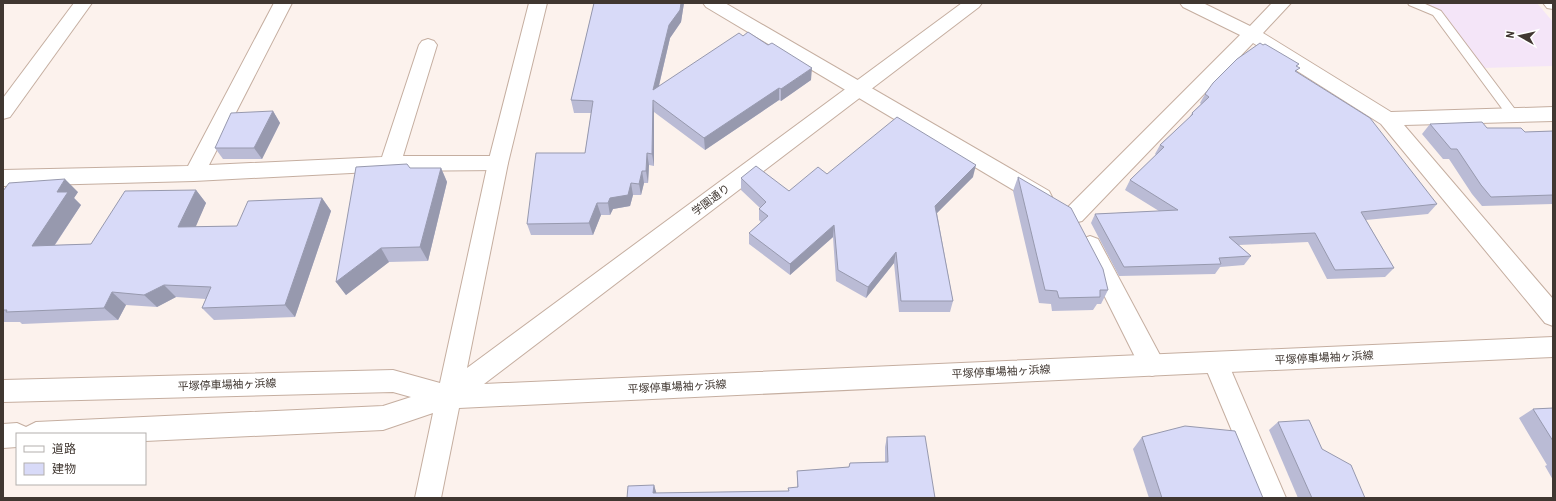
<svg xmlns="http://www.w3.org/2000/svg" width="1556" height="501" viewBox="0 0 1556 501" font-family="'Roboto Condensed','Noto Sans JP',sans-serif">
  <rect width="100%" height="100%" fill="#fcf2ed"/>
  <polygon fill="#f4e5f8" points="1419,3 1537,3 1553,22 1553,66 1483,68 1439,12"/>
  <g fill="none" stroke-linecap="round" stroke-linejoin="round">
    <g stroke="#c5aea0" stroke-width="2">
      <polygon id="lane" points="1408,3 1423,3 1441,11 1517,112 1519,115 1517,118 1513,119 1509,118 1433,15 1409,5"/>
    </g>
    <g stroke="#c5aea0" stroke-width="2">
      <g id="street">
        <polygon points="74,3 92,3 10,117 3,119 3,98"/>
        <polygon points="274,3 292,3 209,165 382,157 419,45 422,41 428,39 434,41 437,45 403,156 498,156 505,158 508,163 505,168 498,170 390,171 194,181 3,186 3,170 188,166"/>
        <polygon points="703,3 725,3 1049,191 1052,197 1049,203 1042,205 1035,203 706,7"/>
        <polygon points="1180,3 1203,3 1250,26 1272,3 1291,3 1263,33 1391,112 1553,107 1553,121 1404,125 1553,299 1553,326 1545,323 1381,124 1253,43 1082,221 1074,223 1066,221 1063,215 1066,209 1240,35 1183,7"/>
        <polygon points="1543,3 1553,3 1553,9 1547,8"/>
        <polygon points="1090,236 1098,239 1161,357 1164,365 1161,373 1152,376 1143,373 1079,245 1082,239"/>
        <polygon points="1216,353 1225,356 1286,498 1260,498 1204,364 1207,356"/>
      </g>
    </g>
    <g stroke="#c5aea0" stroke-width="2">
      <polygon id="secondary" points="529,3 547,3 508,163 467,368 962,3 982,3 979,7 484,384 1553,337 1553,357 459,408 441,498 415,498 433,413 383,430 145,441 145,434 17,434 17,447 3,448 3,424 17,423 26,427 36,422 383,406 411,397 393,392 3,402 3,380 393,370 440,383 488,163"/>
    </g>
    <use href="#lane" fill="#fff" fill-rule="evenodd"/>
    <use href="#street" fill="#fff" fill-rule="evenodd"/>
    <use href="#secondary" fill="#fff" fill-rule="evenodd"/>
  </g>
  <g fill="#babbd5">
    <polygon points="594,3 684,3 681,22 670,38 659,86 811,80 781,101 779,100 705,150 654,112 654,166 649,165 648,183 644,183 641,195 633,195 630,206 613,209 610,215 601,215 593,235 531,235 527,224 585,153 591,113 574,113 571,100"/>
    <polygon points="1299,64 1297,66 1297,73 1437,204 1428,214 1366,220 1394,268 1385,277 1327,279 1308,242 1239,245 1251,256 1244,265 1220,267 1215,274 1119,276 1091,223 1095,214 1159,211 1125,190 1130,180 1156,155 1155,154 1160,145 1189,118 1192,113 1201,104 1200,103 1205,94"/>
    <polygon points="273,111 280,123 262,159 223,159 215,148"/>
    <polygon points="1430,124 1487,128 1525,132 1553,131 1553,204 1482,206 1472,194 1449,159 1443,159 1422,134"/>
    <polygon points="410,168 441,168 447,182 428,261 389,262 346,295 336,282"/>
    <polygon points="827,174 973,177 937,213 953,301 950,312 899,312 894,263 866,298 836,281 833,237 790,275 749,244 749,233 761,222 759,220 759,209 760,208 741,190 741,178 789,191"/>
    <polygon points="1018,177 1108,290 1101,304 1097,304 1093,310 1052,311 1051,304 1039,303 1013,191"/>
    <polygon points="196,190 206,203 195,227 237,226 322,198 331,211 295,317 214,320 202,308 206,299 176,297 157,307 126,305 118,320 22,324 20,322 3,322 3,191 78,192 74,198 81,205 55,245 91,244"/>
    <polygon points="1553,408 1553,480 1545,466 1547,465 1519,418 1533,409"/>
    <polygon points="1278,422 1322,449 1365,498 1298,498 1269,430"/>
    <polygon points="887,437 935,498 627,498 654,485 656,493 788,491 797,487 797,471 849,467 850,463 885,462 885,447"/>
    <polygon points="1142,437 1263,498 1149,498 1133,449"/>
  </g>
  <g fill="#9799ae">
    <polygon points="681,3 684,3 681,22 670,38 655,102 653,90 669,25"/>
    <polygon points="812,68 811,80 781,101 781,89"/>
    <polygon points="779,88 779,100 705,150 704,138"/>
    <polygon points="653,100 654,112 654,166 652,154"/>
    <polygon points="273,111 280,123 262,159 254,148"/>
    <polygon points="647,153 649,165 648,183 646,171"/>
    <polygon points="976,165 973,177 932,218 935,206"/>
    <polygon points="441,168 447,182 428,261 420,247"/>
    <polygon points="642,171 644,183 641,195 639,184"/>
    <polygon points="65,179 78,192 74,198 81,205 46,258 32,246 57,192"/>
    <polygon points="631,183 633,195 630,206 613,209 610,215 608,203 610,198"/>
    <polygon points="196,190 206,203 190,240 178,227"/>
    <polygon points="322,198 331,211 295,317 285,305"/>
    <polygon points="597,203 601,215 593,235 589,223"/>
    <polygon points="834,225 833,237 790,275 790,264"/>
    <polygon points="381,248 389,262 346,295 336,282"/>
    <polygon points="896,252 894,263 866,298 868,287"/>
    <polygon points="164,285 176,297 157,307 144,295"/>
    <polygon points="112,292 126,305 118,320 104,308"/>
    <polygon points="654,485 657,495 653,493"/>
  </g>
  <g fill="#d8daf8" stroke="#9799ae">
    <polygon points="594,3 681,3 680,10 669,25 653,90 739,33 743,36 748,32 768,45 772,43 812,68 781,89 779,88 704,138 653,100 652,154 647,153 646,171 642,171 639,184 631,183 628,195 610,198 608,203 597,203 589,223 527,224 536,153 585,153 593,101 571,100"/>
    <polygon points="1260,43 1263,45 1265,44 1299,64 1296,66 1300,68 1295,71 1370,118 1437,204 1361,212 1394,268 1335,270 1315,233 1229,237 1251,256 1219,258 1221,264 1124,267 1095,214 1178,210 1130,180 1164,147 1160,145 1193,114 1192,113 1209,97 1205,94 1213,83 1237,59"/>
    <polygon points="273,111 254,148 215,148 231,113"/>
    <polygon points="897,117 976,165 935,206 953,301 901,301 896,252 868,287 838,270 834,225 790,264 749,233 768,216 759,209 766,202 741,178 756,166 789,191 818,167 827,174"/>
    <polygon points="1482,122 1487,128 1521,128 1525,132 1553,131 1553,195 1491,197 1481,185 1457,149 1451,149 1430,124"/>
    <polygon points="407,164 410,168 441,168 420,247 381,248 336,282 356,167"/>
    <polygon points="1018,177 1071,208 1103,269 1108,290 1100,290 1100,297 1059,298 1057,291 1045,290"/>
    <polygon points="65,179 57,192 68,192 32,246 91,244 125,191 196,190 178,227 237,226 248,201 322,198 285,305 202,308 211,287 164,285 144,295 112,292 104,308 6,312 7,310 3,310 3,191 9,183"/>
    <polygon points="1553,408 1553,441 1533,409"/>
    <polygon points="1309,420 1322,449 1351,465 1365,498 1312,498 1278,422"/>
    <polygon points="1185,426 1235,431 1263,498 1162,498 1142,437"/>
    <polygon points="925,436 935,498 627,498 628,486 654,485 653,493 789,491 788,488 798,487 797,471 849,467 850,463 888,462 887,437"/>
  </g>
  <g text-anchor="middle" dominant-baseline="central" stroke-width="3" stroke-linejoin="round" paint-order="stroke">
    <g font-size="11" fill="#403731" stroke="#fff">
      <text transform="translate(711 200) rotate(-37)">学園通り</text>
      <text transform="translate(1324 358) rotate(-3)">平塚停車場袖ヶ浜線</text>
      <text transform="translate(1001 372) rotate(-3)">平塚停車場袖ヶ浜線</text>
      <text transform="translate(227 385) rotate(-2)">平塚停車場袖ヶ浜線</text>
      <text transform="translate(677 387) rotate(-3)">平塚停車場袖ヶ浜線</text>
    </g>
  </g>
  <rect width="1556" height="501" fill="none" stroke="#403731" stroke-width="8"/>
  <rect x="16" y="433" width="130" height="52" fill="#ffffff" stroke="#b3afad"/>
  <rect x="24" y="446" width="20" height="6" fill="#ffffff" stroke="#b3afad"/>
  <text x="52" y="453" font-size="12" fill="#403731">道路</text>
  <rect x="24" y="463" width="20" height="12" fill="#d8daf8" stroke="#b3afad"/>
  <text x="52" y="473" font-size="12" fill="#403731">建物</text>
  <g transform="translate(1520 36) rotate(278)" stroke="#ffffff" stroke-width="3" paint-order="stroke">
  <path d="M0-3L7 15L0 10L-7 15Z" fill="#403731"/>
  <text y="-6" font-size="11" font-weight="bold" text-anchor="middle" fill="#403731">N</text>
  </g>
</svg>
